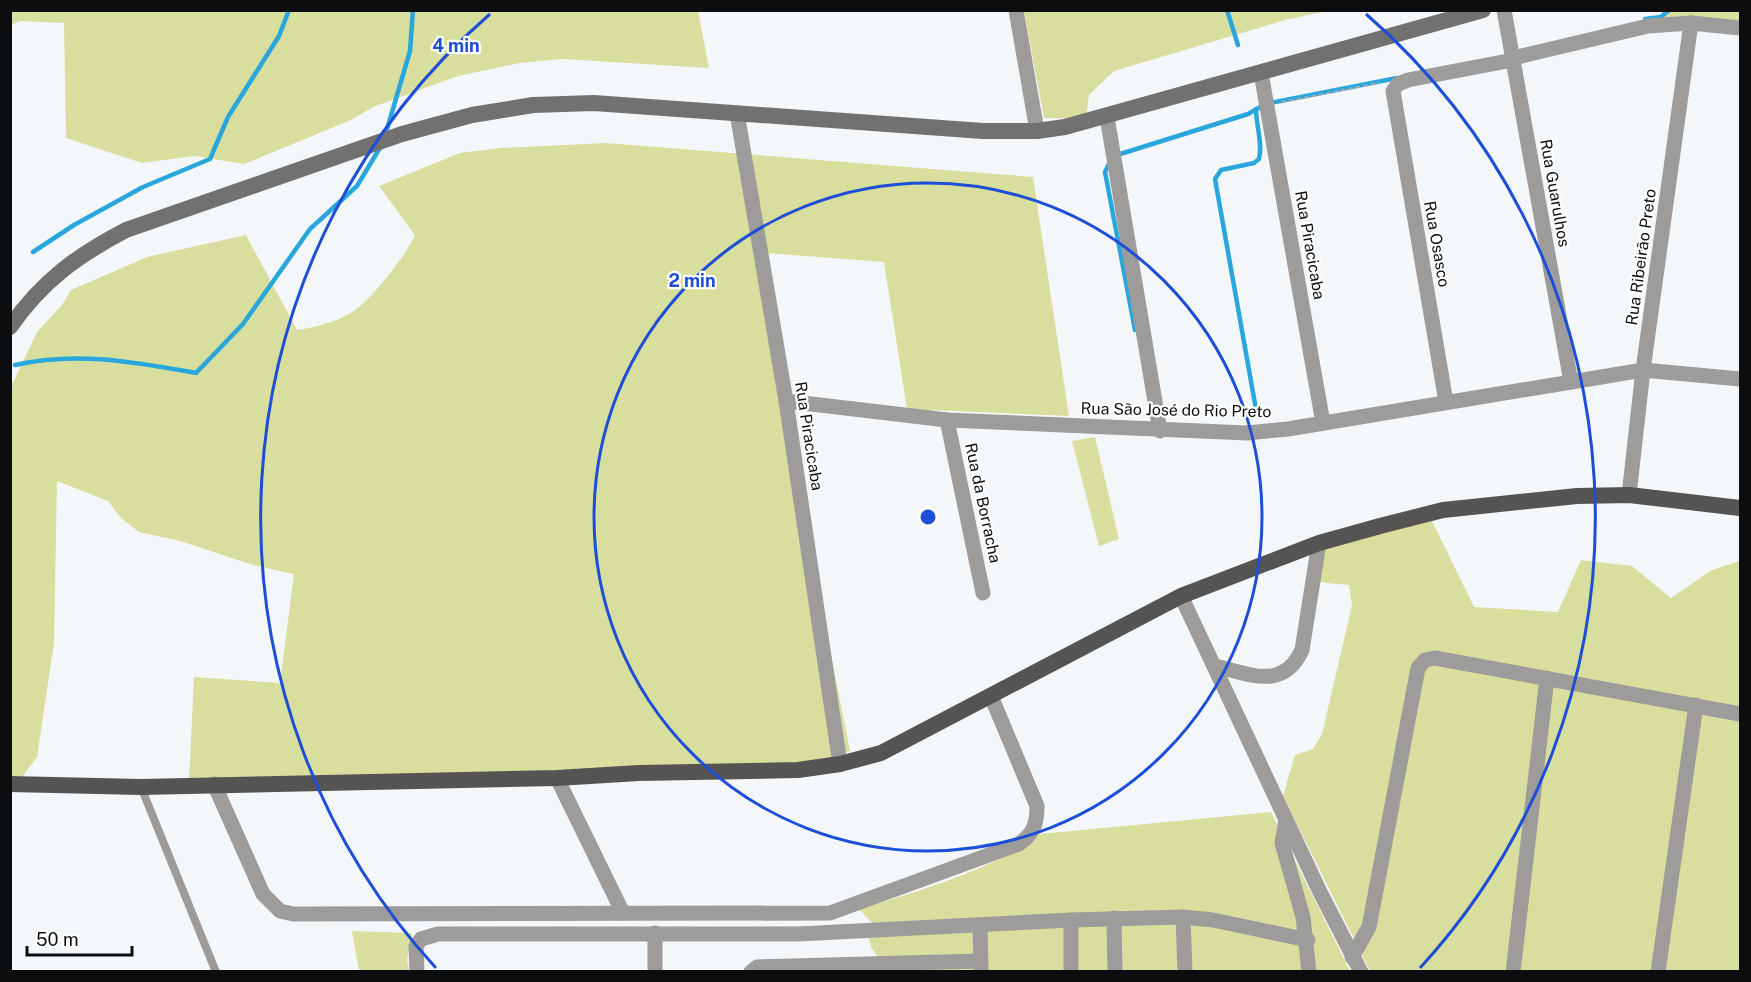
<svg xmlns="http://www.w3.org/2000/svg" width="1751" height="982" viewBox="0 0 1751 982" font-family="'Public Sans',sans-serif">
  <rect width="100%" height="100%" fill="#f4f7fa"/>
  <g fill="#d8de9e">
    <polygon points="10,11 698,11 709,68 562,59 520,63 458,76 373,107 351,120 244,164 195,156 142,163 66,138 64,23 20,21 11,25"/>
    <polygon points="1024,11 1327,11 1285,20 1114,71 1089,95 1086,119 1044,118"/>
    <polygon points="1668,11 1740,11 1740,29 1662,31 1661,17"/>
    <path d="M606,143L1033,177L1069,416L907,409L884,262L765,253L817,584L850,751L788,772L189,781L194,677L280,683L294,574L253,565L180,541L139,532L121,518L108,501L57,481L54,643L37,757L22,777L11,776L10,389L37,332L62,305L71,290L147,257L246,235L297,330C314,328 339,321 354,311C373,297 405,257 415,235L379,186L460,153L501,148Z"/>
    <polygon points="1095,437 1119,539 1099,546 1072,441"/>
    <polygon points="1431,519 1474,607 1558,612 1581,560 1632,566 1671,598 1712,570 1740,561 1740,971 1370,971 1283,796 1295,755 1313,749 1322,734 1352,605 1349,585 1316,582 1327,545"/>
    <path d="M1271,812L1350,971H887L871,947L869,938L876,927L859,909C916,892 993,870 1040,834Z"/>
    <polygon points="352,931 412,933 407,960 409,971 359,971"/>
  </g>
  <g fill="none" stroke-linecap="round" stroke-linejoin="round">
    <g stroke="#29a7dc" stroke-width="4.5">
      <polyline points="1227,10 1238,45"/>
      <polyline points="1645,19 1661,17 1669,10"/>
      <polyline points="1270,103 1397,78"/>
      <path d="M1256,109C1256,125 1263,144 1259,159L1254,163L1221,170L1215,179L1257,415"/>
      <polyline points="385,136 410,51 413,10"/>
      <polyline points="1117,155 1248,114 1262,106"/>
      <polyline points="1111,160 1105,172 1135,330"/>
      <polyline points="33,252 74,225 143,187 210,159 228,117 279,36 289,10"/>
      <path d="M15,365C76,351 135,362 196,373L243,324L310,229L357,186L381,146"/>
    </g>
    <polyline stroke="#a6a9ab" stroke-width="2" stroke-dasharray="4.5 3" stroke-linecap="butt" points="1282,102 1379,83"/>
    <polyline stroke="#9e9c9b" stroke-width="8" points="141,787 216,972"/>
    <g stroke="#9e9c9b" stroke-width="15">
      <polyline points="1016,10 1037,131"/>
      <polyline points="1504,10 1571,382"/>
      <polyline points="1513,58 1648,26 1691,23 1740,28"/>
      <polyline points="1261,73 1323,423"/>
      <polyline points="737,113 786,401 840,764"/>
      <polyline points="1107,117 1160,431"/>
      <polyline points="786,401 947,420 1247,433 1288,429 1643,370 1740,379"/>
      <polyline points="1446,402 1393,91 1398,84 1408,80 1513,60"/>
      <polyline points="947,420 983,593"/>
      <polyline points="1629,495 1643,370 1691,23"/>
      <polyline points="1181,596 1320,892 1361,972"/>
      <path d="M1215,666C1250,674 1283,691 1302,650L1319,543"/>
      <polyline points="557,778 623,913"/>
      <path d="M214,784L263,894L280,911L293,914L830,913L1019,844C1034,833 1037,824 1037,806L991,696"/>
      <polyline points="1286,820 1282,843 1303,917 1309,972"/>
      <polyline points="1183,917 1185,972"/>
      <polyline points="1114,918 1115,972"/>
      <polyline points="1071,920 1071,972"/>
      <polyline points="980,925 981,972"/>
      <polyline points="1352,957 1369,927 1418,668 1425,660 1435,658 1740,714"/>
      <polyline points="417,972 416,946 421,939 438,934 798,934 1071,920 1183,917 1213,920 1308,940"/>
      <polyline points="655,972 655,933"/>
      <polyline points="751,972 757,967 980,961"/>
      <polyline points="1513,972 1547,678"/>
      <polyline points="1658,972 1696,705"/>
    </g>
    <path stroke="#737170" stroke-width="16" d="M10,327C42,281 78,255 126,230L402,134L472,115L533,105L594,103L983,131H1037L1065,127L1483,10"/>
    <polyline stroke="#565452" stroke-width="16" points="10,784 141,787 557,778 639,773 798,770 840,764 881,753 1181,596 1319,543 1380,526 1443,510 1577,496 1629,495 1740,508"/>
  </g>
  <g fill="none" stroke="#1d4ed8" stroke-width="3">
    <circle cx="928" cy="517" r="334"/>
    <path d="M436 968A667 667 0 0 1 490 14M1366 14A667 667 0 0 1 1420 968"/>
  </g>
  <g text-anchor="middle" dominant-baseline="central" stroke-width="4.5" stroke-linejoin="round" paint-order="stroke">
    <g font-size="16" fill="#0c0d0e" stroke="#fff">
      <text transform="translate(1555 193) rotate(80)">Rua Guarulhos</text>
      <text transform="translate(1437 244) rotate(80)">Rua Osasco</text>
      <text transform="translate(1310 245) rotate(80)">Rua Piracicaba</text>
      <text transform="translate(1641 257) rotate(-82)">Rua Ribeirão Preto</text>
      <text transform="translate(1176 410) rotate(1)">Rua São José do Rio Preto</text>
      <text transform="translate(809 436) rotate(81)">Rua Piracicaba</text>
      <text transform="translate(983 503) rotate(78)">Rua da Borracha</text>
    </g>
  </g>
  <circle cx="928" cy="517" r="9" fill="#1d4ed8" stroke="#fff" stroke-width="3"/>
  <g font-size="18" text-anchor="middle" font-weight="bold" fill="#1d4ed8" stroke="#fff" stroke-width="4.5" stroke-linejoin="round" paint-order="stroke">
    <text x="456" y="52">4 min</text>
    <text x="692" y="287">2 min</text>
  </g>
  <rect width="1751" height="982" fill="none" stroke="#0c0d0e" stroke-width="24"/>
  <path d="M27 946v9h105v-9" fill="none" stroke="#0c0d0e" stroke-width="3"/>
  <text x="36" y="946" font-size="18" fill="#0c0d0e" stroke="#ffffff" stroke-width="4.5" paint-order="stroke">50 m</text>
</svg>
